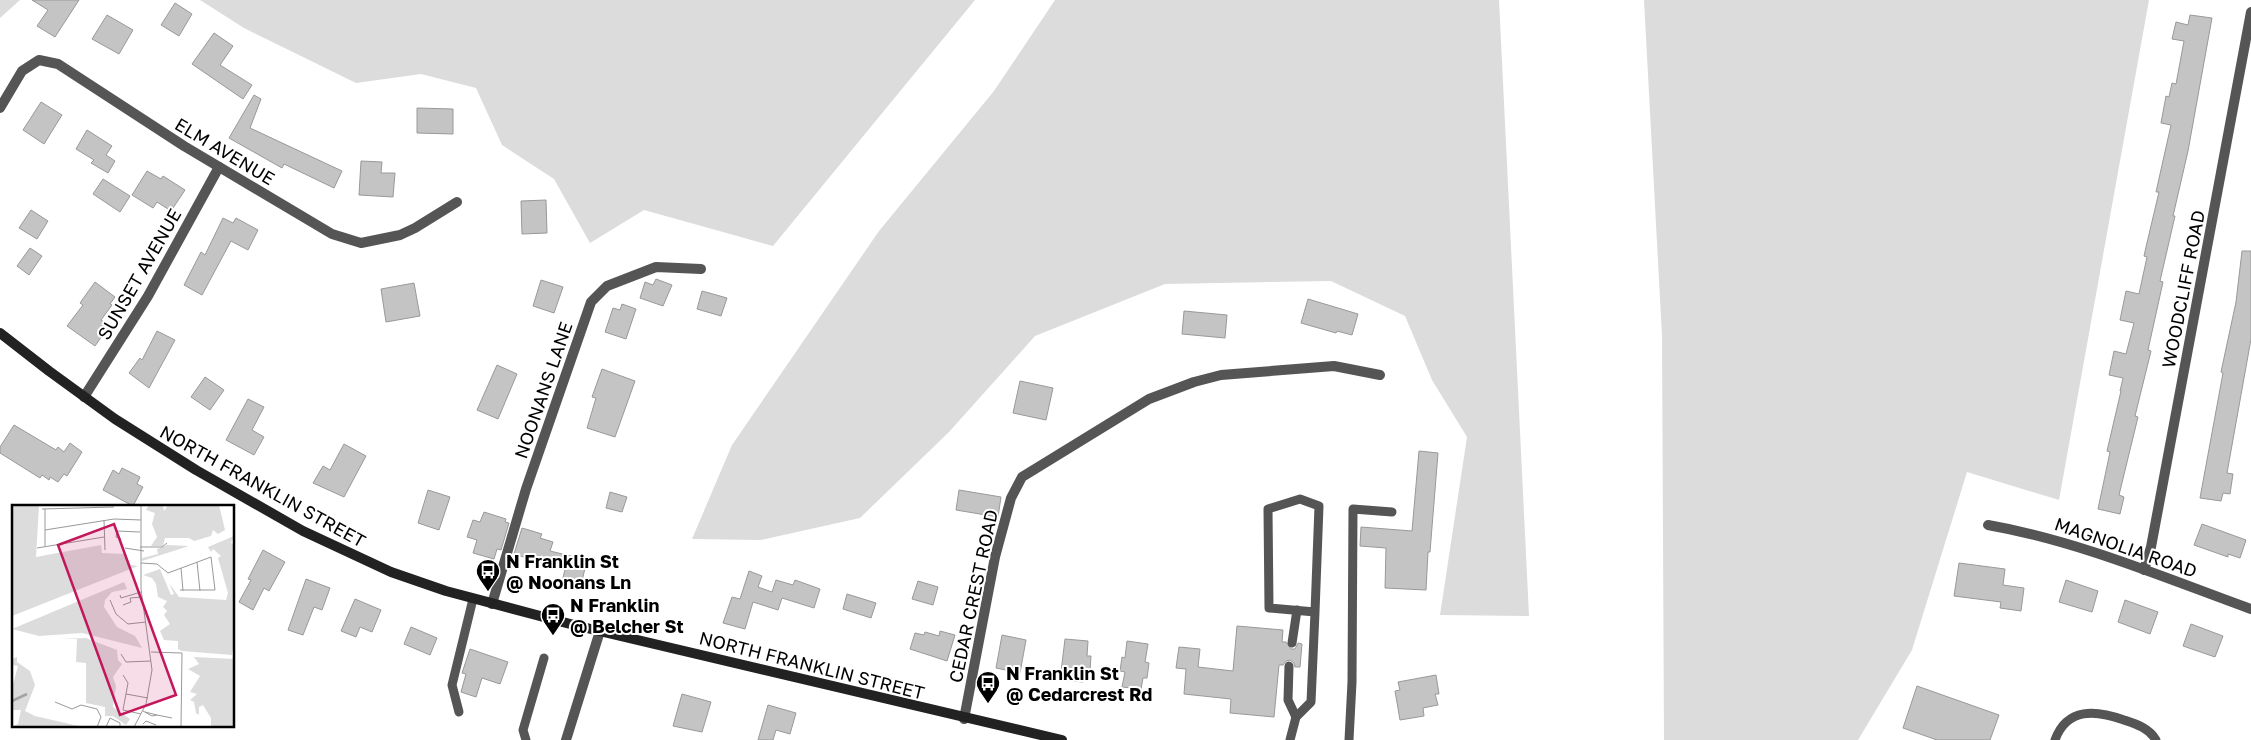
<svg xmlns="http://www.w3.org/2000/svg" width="2251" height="740" viewBox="0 0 2251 740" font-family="'Golos Text',sans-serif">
  <rect width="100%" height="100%" fill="#fff"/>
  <g fill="#dcdcdc">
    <polygon points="0,0 20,0 0,18"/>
    <polygon points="200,0 975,0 773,246 644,210 590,243 554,179 502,145 476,88 421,74 356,83 244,28"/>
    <polygon points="1055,0 1499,0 1529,616 1440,615 1467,437 1432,380 1405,316 1331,281 1165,284 1035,336 949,432 860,518 761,540 692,539 732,445 879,231 994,91"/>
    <polygon points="1644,0 2149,0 2059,500 1967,472 1912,650 1858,740 1664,740 1662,336"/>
  </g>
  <g fill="#c4c4c4" stroke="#999">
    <polygon points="32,0 79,0 55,37 37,26 48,10"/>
    <polygon points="175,3 192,14 179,36 161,25"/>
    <polygon points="107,15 133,30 119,54 92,39"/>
    <polygon points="2190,15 2212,18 2188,151 2173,216 2175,216 2160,281 2163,282 2148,350 2151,351 2135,416 2138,417 2119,495 2124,497 2120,514 2098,509 2110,452 2107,451 2121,391 2120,391 2123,378 2109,375 2114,351 2126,354 2134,323 2120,320 2126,291 2139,294 2147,257 2144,256 2146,247 2159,192 2156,192 2171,125 2161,123 2166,96 2169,97 2172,83 2176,84 2184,41 2172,39 2176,22 2188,25"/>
    <polygon points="214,33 233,46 220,65 252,85 243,99 192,64"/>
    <polygon points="254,95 261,99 250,128 342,171 334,188 284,164 282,168 229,138"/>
    <polygon points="41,102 62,115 44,144 23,130"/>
    <polygon points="417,108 453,109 453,134 417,133"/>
    <polygon points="87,130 112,146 106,155 115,161 108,173 91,163 94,160 76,149"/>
    <polygon points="361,161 382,162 381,173 395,173 393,197 359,195"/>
    <polygon points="147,171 161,179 163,176 185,190 171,211 157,202 153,208 132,195"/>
    <polygon points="103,179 130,196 120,212 93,194"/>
    <polygon points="546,200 547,233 522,234 521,201"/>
    <polygon points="31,210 48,221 37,239 19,228"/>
    <polygon points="223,218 233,223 236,218 258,230 248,250 231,241 202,295 184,285 201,252 205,255"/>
    <polygon points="30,248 42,256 29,275 17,266"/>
    <polygon points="2242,251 2251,251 2251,339 2227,473 2233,474 2230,494 2223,493 2221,501 2200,498 2223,373 2221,372 2236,302"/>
    <polygon points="656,279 672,285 663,306 640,298 645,282 653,285"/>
    <polygon points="541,280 563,287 554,313 533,306"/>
    <polygon points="95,282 115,297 110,304 112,305 101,320 109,326 95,346 67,326 83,305 80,303"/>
    <polygon points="414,283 420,316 386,322 381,289"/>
    <polygon points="702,291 727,298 721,316 697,309"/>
    <polygon points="1308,299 1358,314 1352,335 1337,331 1336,333 1301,323"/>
    <polygon points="622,304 636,309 626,339 605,332 613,308 620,310"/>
    <polygon points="1184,311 1227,315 1225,338 1182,334"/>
    <polygon points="157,331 175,340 149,388 129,373 140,358 142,360"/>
    <polygon points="497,365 517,374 498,419 477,410"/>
    <polygon points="602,369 635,381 615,437 587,428 596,398 592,397"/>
    <polygon points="205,377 224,390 210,410 191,397"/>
    <polygon points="1020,381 1053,388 1046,420 1013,413"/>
    <polygon points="248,399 264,407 252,430 264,437 254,455 226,440"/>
    <polygon points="14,425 56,450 58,447 64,452 70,443 82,452 67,476 64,474 58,482 50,477 49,480 42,475 40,478 0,453 0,447"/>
    <polygon points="344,444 366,456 344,497 313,483 323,466 330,470"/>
    <polygon points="1419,451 1438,453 1430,552 1428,552 1426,590 1385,588 1386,548 1360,546 1361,527 1412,531"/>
    <polygon points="122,468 140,477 137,484 143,487 133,506 103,490 113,470 119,474"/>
    <polygon points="428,490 450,497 439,530 418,523"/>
    <polygon points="959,490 1001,497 998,517 956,510"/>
    <polygon points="610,492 627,497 622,512 606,508"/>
    <polygon points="484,512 506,519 505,522 509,523 501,550 497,549 494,559 473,553 477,540 467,537 473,520 480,522"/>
    <polygon points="2202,524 2246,540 2240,558 2228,554 2228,557 2194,545"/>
    <polygon points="522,528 542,534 540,538 553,542 550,551 587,560 581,585 562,581 565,570 514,554"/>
    <polygon points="263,550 285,562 269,591 264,588 253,610 239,602 251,580 248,579"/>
    <polygon points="1959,563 2005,569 2003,585 2024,588 2021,611 2000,608 2001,602 1954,596"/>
    <polygon points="749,571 762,576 758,587 772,592 776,580 793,585 795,580 820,589 814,608 782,598 778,610 753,602 745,629 723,623 732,597 740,599"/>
    <polygon points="306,579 330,588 322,610 314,607 303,635 288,630"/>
    <polygon points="2066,580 2098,591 2092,612 2059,602"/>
    <polygon points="918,581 938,587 933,605 912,599"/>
    <polygon points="847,594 876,603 871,618 843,609"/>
    <polygon points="355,599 381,610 372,632 360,627 356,637 341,631"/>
    <polygon points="2125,600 2158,612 2150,634 2118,622"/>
    <polygon points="2191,624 2223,636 2215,657 2183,646"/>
    <polygon points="1237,626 1283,630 1282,642 1286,642 1291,649 1295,649 1298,643 1302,644 1300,667 1295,667 1294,663 1290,660 1286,661 1283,665 1279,665 1274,717 1230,713 1231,699 1184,694 1186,669 1176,668 1179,647 1200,649 1198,667 1233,671"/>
    <polygon points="411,627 437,638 430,655 404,644"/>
    <polygon points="940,631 955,635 947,661 910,649 915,633 924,635 925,632 939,636"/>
    <polygon points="1002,635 1026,640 1020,673 996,668"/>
    <polygon points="1065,639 1088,641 1087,656 1091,656 1090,671 1084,671 1083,682 1060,680"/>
    <polygon points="1127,641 1148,644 1145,662 1149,663 1147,678 1143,678 1141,689 1122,687 1125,672 1120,671 1122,657 1125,658"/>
    <polygon points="470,649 508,662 500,684 482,678 476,697 461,692 466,674 462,673"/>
    <polygon points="1436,675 1439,694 1435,694 1438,705 1423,708 1424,716 1400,720 1395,691 1400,690 1398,682"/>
    <polygon points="1917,686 1999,715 1990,740 1937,740 1903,728"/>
    <polygon points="682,694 711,702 702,732 673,726"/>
    <polygon points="768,705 796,713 790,734 776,730 773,740 758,740"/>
  </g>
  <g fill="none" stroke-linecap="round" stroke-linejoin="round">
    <g stroke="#555" stroke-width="9">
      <polyline points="1292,643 1297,610"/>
      <polyline points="1289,666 1288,700 1296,717"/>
      <polyline points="459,712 452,685 473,599"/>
      <polyline points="526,740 523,730 544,658"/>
      <polyline points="1290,740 1296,717 1311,702 1315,612 1269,608 1268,509 1300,499 1319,506 1315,612"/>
      <polyline points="1349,740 1352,682 1353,509 1392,512"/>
      <path d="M2055,740C2067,707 2096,710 2124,720C2136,724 2149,728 2156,740"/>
    </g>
    <g stroke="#555" stroke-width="10">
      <polyline points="0,108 22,71 39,60 58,64 184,146 332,234 361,243 400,235 415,228 457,202"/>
      <polyline points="84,397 148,296 219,167"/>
      <path d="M1988,525C2079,541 2165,578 2251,609"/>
      <polyline points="2144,570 2151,547 2251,12"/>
      <polyline points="492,604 526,489 591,302 607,286 656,267 701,269"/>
      <polyline points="964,719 995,557 1011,498 1022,477 1149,399 1194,382 1221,375 1334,366 1380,375"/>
      <polyline points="566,740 600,631"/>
    </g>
    <polyline stroke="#222" stroke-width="10" points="0,333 49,371 115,419 196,470 303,531 391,572 446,591 574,625 1062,740"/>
  </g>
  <defs>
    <g id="bus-pin" transform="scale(1.25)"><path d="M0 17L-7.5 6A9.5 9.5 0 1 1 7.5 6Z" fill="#000" stroke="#fff"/><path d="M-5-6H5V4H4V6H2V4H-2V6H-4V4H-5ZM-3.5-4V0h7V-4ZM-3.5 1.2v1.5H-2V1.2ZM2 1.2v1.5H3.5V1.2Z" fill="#fff"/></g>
  </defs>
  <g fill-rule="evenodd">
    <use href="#bus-pin" x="488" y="571"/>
    <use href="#bus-pin" x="553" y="615"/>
    <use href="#bus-pin" x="988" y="683"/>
  </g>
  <g text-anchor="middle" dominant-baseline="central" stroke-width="4" stroke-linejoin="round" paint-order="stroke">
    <g font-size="18" fill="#000" stroke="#fff">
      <text transform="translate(225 151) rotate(31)">ELM AVENUE</text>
      <text transform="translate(139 274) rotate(-60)">SUNSET AVENUE</text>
      <text transform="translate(2183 289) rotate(-79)">WOODCLIFF ROAD</text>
      <text transform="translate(543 390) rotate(-71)">NOONANS LANE</text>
      <text transform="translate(263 486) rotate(29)">NORTH FRANKLIN STREET</text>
      <text transform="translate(2126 547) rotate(19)">MAGNOLIA ROAD</text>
      <text transform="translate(973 596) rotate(-78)">CEDAR CREST ROAD</text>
      <text transform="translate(812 665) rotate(14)">NORTH FRANKLIN STREET</text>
    </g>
    <g font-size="18" font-weight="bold" fill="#000" stroke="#fff" text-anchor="start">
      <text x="506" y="561">N Franklin St<tspan x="506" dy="21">@ Noonans Ln</tspan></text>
      <text x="570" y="605">N Franklin<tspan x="570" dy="21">@ Belcher St</tspan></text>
      <text x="1006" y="673">N Franklin St<tspan x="1006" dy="21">@ Cedarcrest Rd</tspan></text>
    </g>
  </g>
  <g transform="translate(12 505)">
    <rect width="222" height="222" fill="#fff"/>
    <path d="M0,0H27L24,52L89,40L90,48L113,49L119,60L126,61L0,111ZM137,0H151L152,6L156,0H207L213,25L206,29L201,25L199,31L182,36L177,33H153L151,41H139L145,32L140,19L143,8L134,5ZM222,31L219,38L223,40L222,150L220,145V150L170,146L166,144V136L152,135L148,126L158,119L152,110L155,106L151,102L155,96L146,92L144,79L140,73L131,70L148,64L159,90L162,89L157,78L167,92L214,95L216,88L206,53L209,51L201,44L199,47L196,42ZM155,40L177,41L130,56V53L146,49L145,44ZM112,77L115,84L100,87L93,95L92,102L105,122L123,131L130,143L70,128L27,131L0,124ZM74,133L105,145L106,155L110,159L101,172L104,181L101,202L118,214L114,220L101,211H93V202L74,198V158L64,157L65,134H48ZM5,152V157L18,166L23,180L13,206L23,211L71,222H0L6,219L9,205H0V183L6,161L0,160V154ZM182,152L222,154V222H199V213L191,200L187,202V210L184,208L182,197L178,195L185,189L178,187L188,171L176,164L187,159Z" fill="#dcdcdc"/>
    <path fill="none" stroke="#a3a3a3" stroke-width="2.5" d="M0,196L15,189"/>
    <path fill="none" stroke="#999" stroke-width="1" d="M30,4L102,2M33,4V41M92,15L93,45M33,25L102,14L129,15M109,34L104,32L105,26L128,27M128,42H150L155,38M25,43L92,32M113,43L132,46M185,57L188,86M129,58L145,59L156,68L199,52L203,85H168M169,63L171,86M108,90L109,93L129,87M98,95L104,109L116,119L134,117M111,100L119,97L118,93L130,92M139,147L170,148L169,222M109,149L114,157L139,156M111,170L116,178L111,205L129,209M114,189L136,193M43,197L60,204L69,200L85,204L89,212L85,222M131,206L140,211L145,210L133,207M145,210L160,213M131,219L134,216L144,220M94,222L98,213L108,218V222M122,222L134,199L140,165L129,84V0"/>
    <path fill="#c2185b" fill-opacity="0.15" stroke="#c2185b" stroke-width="2.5" d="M102,19L164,190L108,210L46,40Z"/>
    <rect width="222" height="222" fill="none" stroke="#000" stroke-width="2.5"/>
  </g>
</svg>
